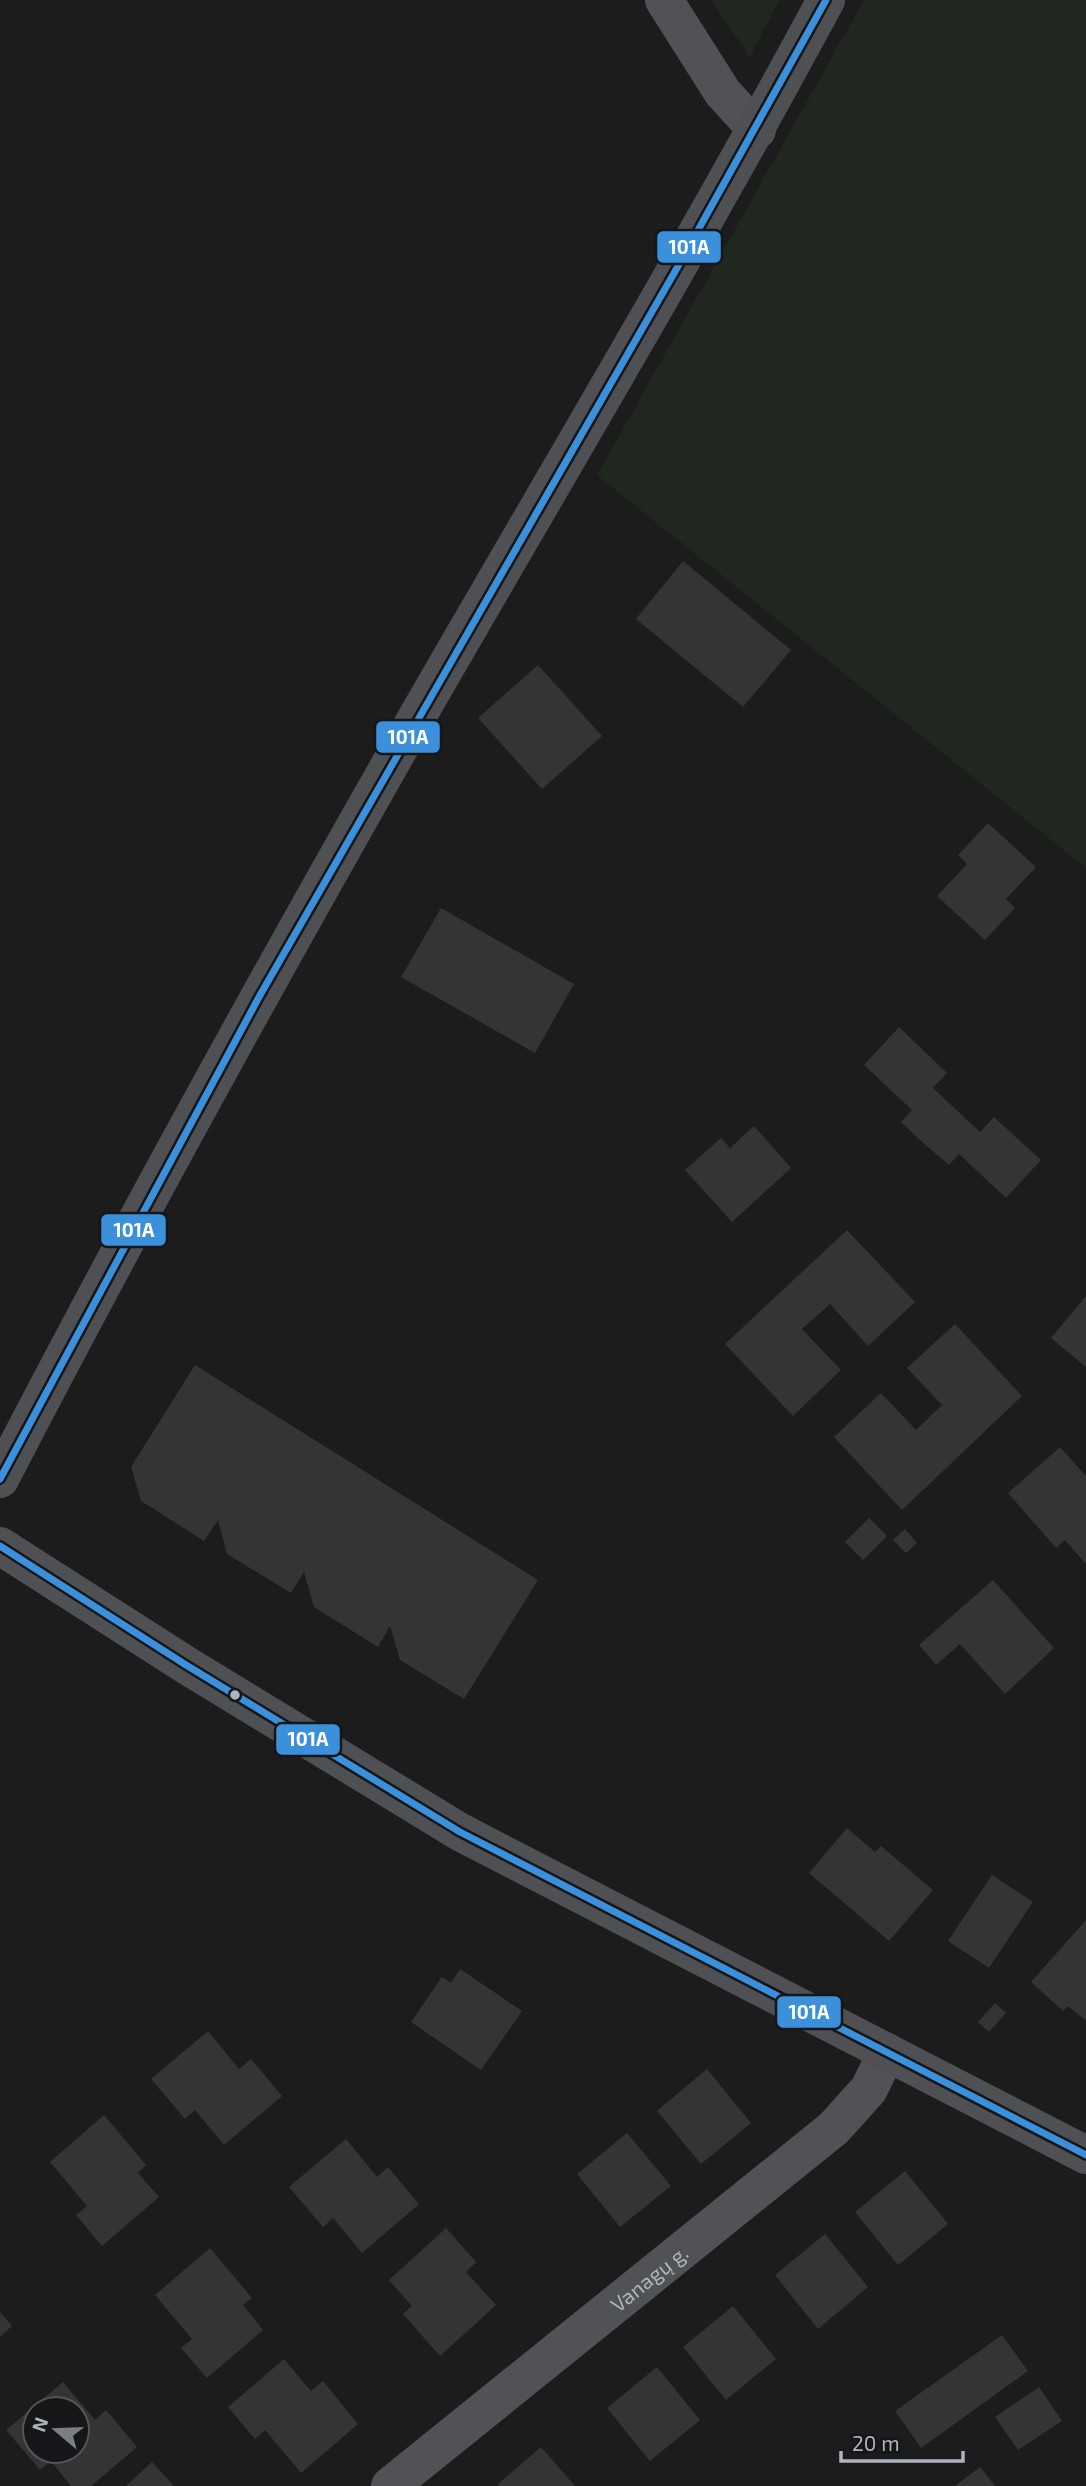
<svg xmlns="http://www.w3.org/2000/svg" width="1086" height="2486" viewBox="0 0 1086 2486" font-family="'Exo 2',sans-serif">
  <rect width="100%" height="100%" fill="#1c1c1c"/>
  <g fill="#1f271f">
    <polygon points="711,0 779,0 750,57"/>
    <polygon points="864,0 1086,0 1086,868 597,475"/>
  </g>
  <g fill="#343434" fill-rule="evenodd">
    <polygon points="683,561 791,650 743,707 636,619"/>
    <polygon points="538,665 602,736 542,789 478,718"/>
    <polygon points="988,823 1036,867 1006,899 1015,908 985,940 937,896 967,864 958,855"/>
    <polygon points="441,908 574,984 535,1053 401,977"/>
    <polygon points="899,1027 947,1073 933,1088 980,1132 994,1117 1041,1160 1006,1198 959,1154 949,1165 920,1140 901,1122 912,1110 864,1065"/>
    <polygon points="754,1126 791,1168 732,1222 685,1170 721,1138 730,1148"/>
    <polygon points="847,1230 915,1302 868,1346 830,1304 802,1329 841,1370 793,1416 725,1344"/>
    <polygon points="1086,1296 1086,1367 1051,1338"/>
    <polygon points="955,1324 1022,1396 902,1510 834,1437 881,1393 916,1430 942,1405 907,1368"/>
    <polygon points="195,1365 538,1580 464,1699 400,1660 390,1626 378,1647 314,1607 304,1572 291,1593 227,1554 218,1520 204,1541 141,1501 131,1467"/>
    <polygon points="1060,1447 1086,1476 1086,1564 1065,1540 1056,1548 1008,1493"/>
    <polygon points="869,1518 887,1536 863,1560 845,1542"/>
    <polygon points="905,1529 917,1543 906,1553 893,1540"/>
    <polygon points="993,1580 1054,1648 1005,1694 960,1644 936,1665 919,1645"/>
    <polygon points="847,1828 875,1852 881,1846 933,1890 889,1941 809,1873"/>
    <polygon points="992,1875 1033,1902 989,1968 948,1941"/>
    <polygon points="1086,1920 1086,2021 1068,2006 1063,2011 1031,1982"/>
    <polygon points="460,1969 522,2011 481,2070 411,2022 442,1977 451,1983"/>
    <polygon points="995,2003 1006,2013 989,2032 978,2022"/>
    <polygon points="208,2031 239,2069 251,2059 282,2096 224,2145 195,2110 185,2119 151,2079"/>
    <polygon points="707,2069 751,2123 701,2164 657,2111"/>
    <polygon points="104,2115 146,2165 138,2173 159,2197 102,2246 76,2215 87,2206 50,2162"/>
    <polygon points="627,2133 671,2186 620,2227 577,2174"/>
    <polygon points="346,2139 377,2177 388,2167 419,2204 362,2253 333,2218 323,2227 289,2187"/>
    <polygon points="905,2171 948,2224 898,2265 855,2212"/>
    <polygon points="446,2228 476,2262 466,2272 496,2305 440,2356 403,2314 412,2306 389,2280"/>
    <polygon points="825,2234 868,2287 818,2329 775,2275"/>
    <polygon points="210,2248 252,2298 243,2305 263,2330 207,2378 181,2348 192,2339 155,2295"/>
    <polygon points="733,2306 776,2359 726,2400 683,2347"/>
    <polygon points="0,2312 12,2326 0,2337"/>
    <polygon points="1002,2335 1028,2371 921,2448 895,2411"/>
    <polygon points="284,2359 311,2391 323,2381 358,2424 301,2473 265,2430 255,2439 228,2407"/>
    <polygon points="657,2367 700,2420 650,2461 607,2408"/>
    <path d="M63,2382L95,2420L106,2410L137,2447L91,2486H71L51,2461L40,2470L6,2430ZM35,2409H77V2451H35Z"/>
    <polygon points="1039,2387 1062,2421 1018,2450 995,2417"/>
    <polygon points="541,2447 575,2486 499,2486 498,2484"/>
    <polygon points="152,2462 174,2486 126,2486"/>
    <polygon points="980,2467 995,2486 955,2486"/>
  </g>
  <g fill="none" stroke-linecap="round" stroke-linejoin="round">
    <g stroke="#505255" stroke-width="38">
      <polyline points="664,0 723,93 757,130"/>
      <path id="s1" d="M390,2486L834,2128L869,2089L887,2052"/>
    </g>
    <g stroke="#4f5053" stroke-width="38">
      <path d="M0,1479C134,1220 276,964 421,710C557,474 697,240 826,0"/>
      <polyline points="0,1546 186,1665 460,1832 1086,2155"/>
    </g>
    <g stroke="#161618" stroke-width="12">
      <g id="bus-1">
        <polyline points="0,1479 259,997 677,268 826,0"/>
        <polyline points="0,1546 186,1665 460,1832 1086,2155"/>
      </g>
    </g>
    <use href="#bus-1" stroke="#3a90db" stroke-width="7"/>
  </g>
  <circle fill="#adb4bd" stroke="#161618" stroke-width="2.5" cx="235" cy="1695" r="6"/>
  <g text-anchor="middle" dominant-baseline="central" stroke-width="6" stroke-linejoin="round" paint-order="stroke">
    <g font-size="21" fill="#adb4bd" stroke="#161618">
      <text stroke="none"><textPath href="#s1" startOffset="332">Vanagų g.</textPath></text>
    </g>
  </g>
  <g stroke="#161618" stroke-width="2.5">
    <rect x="656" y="230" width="66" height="34" rx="7" fill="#3a90db"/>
    <rect x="375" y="720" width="66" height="34" rx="7" fill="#3a90db"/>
    <rect x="100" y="1213" width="67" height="34" rx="7" fill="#3a90db"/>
    <rect x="275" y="1723" width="66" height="33" rx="7" fill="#3a90db"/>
    <rect x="776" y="1995" width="66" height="34" rx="7" fill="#3a90db"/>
  </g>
  <g font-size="19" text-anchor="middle" font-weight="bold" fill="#fff">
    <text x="689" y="254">101A</text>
    <text x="408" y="744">101A</text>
    <text x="134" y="1237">101A</text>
    <text x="308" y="1746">101A</text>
    <text x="809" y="2019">101A</text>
  </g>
  <g transform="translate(56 2430) rotate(289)"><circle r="33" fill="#161618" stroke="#52555a" stroke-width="2"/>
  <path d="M0-5L12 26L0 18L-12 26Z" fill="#7a7f85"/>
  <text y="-10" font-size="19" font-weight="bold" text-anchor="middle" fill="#adb4bd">N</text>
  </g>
  <path d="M841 2451v10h122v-10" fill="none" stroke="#adb4bd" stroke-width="3.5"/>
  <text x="852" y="2451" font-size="21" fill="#adb4bd" stroke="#161618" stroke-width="5" paint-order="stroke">20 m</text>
</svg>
